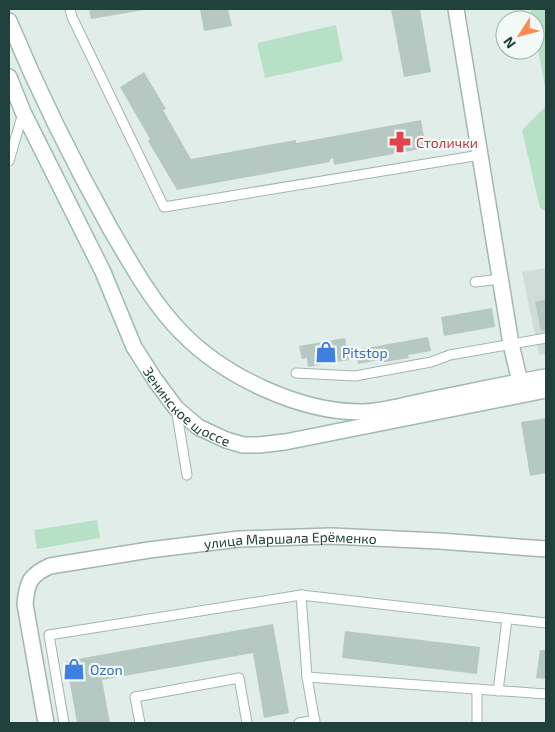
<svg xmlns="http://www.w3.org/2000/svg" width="555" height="732" viewBox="0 0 555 732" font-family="'Exo 2',sans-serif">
  <rect width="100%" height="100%" fill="#e1ede9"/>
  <polygon fill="#cfddd8" points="546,268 546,354 539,355 522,272"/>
  <g fill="#b7e1c7">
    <polygon points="530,9 546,9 546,92 535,34 535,20 532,20"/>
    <polygon points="336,25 343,61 265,78 257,43"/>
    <polygon points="546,106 546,211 540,208 522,130"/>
    <polygon points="97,520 100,538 37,549 34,530"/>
  </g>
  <g fill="#b6c8c2">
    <polygon points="89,9 144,9 144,10 91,19"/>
    <polygon points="200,9 228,9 232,26 204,31"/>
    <polygon points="391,9 420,9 431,72 404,77"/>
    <polygon points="144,72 166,109 163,110 191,159 296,140 296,143 421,120 426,148 334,165 333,158 330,159 330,162 177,190 148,141 150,139 120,87"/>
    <polygon points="546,299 546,330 541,331 535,302"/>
    <polygon points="492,308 495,327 444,336 441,317"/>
    <polygon points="428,337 431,351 408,355 409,358 379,363 379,360 358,364 355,350"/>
    <polygon points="345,338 349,360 308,367 307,358 302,359 299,346"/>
    <polygon points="546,418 546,473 530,476 521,422"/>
    <polygon points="273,624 289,713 264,718 253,653 102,680 110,723 77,723 66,661"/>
    <polygon points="345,631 480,647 477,674 342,658"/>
    <polygon points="540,650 546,650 546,679 536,678"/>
  </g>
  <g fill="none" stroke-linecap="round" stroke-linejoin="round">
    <g stroke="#a3b6b1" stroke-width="11">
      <g id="service">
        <polyline points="70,9 72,17 164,207 480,155"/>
        <polyline points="9,161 23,113"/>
        <polyline points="475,282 501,279"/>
        <polyline points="296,373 355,376 431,362 450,355 546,338"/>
        <polyline points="176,408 187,475"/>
        <polyline points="301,595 307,677 315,723"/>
        <polyline points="307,677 546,694"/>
        <polyline points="477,689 477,723"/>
        <polyline points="498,691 507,619"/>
        <polyline points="64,723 49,635 301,595 546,623"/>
        <polyline points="140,723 135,697 239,678 247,723"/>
        <polyline points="299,723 315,720"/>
      </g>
    </g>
    <g stroke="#a3b6b1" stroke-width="18">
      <polyline id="minor" points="456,9 511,344 520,382"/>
    </g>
    <g stroke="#a3b6b1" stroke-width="18">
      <g id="tertiary">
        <path id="s1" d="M46,723L25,604C27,582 30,575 50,566L149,550L239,539L331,536L439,541L546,549"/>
      </g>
    </g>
    <g stroke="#9ebab3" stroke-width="18">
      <g id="secondary">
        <path d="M9,21C39,93 72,160 110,228C131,264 153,304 182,333C225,377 300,412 361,412C382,412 404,405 424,401C465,393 505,384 546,377"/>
        <path id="s2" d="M9,77L23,112L103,272L134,347L155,380L176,408L198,427L226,440L243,445H258L285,442L546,390"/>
      </g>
    </g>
    <use href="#service" stroke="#fff" stroke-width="9"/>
    <use href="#minor" stroke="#fff" stroke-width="15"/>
    <use href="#tertiary" stroke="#fff" stroke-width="15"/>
    <use href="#secondary" stroke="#fff" stroke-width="15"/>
  </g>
  <defs>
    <g id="pharmacy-bare" transform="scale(1.725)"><path d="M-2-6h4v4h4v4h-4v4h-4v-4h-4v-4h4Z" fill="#e0444e" stroke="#f2f9f6" stroke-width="2.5" paint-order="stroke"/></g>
    <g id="shop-bare" transform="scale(1.725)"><path d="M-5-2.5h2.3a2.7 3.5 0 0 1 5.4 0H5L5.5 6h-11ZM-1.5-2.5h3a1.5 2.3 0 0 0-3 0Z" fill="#3f7fe0" stroke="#f2f9f6" stroke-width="2.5" paint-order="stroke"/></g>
  </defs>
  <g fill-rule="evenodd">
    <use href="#pharmacy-bare" x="400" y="142"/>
    <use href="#shop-bare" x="326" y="352"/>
    <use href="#shop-bare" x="74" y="669"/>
  </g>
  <g text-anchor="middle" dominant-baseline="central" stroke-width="4.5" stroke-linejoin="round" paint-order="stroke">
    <g font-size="14" fill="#be3a42" stroke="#f2f9f6" text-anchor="start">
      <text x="416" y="142">Столички</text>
    </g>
    <g font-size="14" fill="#366cbe" stroke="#f2f9f6" text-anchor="start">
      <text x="342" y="352">Pitstop</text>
      <text x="90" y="669">Ozon</text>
    </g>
    <g font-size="14" fill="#1f403b" stroke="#f2f9f6">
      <text stroke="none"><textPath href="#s2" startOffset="379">Зенинское шоссе</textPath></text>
      <text stroke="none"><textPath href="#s1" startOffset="412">улица Маршала Ерёменко</textPath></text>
    </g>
  </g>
  <rect width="555" height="732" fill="none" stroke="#1f403b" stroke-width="20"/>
  <g transform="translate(520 35) rotate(234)"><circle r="24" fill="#f2f9f6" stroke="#9eafab"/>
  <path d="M0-4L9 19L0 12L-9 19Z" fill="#ff8a4d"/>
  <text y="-8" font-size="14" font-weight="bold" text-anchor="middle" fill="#1f403b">N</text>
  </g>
</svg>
